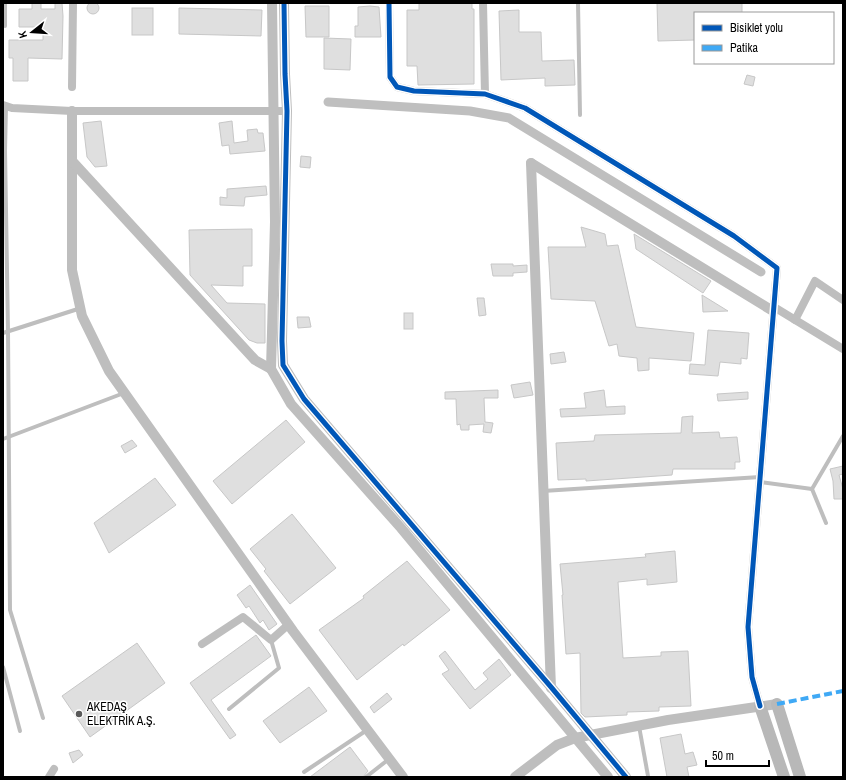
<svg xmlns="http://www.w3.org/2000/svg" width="846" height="780" viewBox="0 0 846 780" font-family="'Archivo Narrow',sans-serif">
  <rect width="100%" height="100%" fill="#fff"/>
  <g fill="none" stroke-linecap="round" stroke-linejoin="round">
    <polyline stroke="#bfbfbf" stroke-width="9" points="328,102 470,111 509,118 761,272"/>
  </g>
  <g fill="#dfdfdf" stroke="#c7c7c7">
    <circle cx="93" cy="8" r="6"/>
    <polygon points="32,3 41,3 41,9 55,9 55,3 62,3 63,16 62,59 28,58 28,81 13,81 13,58 9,58 9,40 43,40 43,27 19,27 19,9 32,9"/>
    <polygon points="419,3 472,3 472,9 474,9 474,84 418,85 417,66 407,66 407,10 419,10"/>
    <polygon points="657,3 742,3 742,13 695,13 695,40 658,41"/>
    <polygon points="305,6 329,6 329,37 306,37"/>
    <polygon points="370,6 379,7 381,37 355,37 355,26 358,26 358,7"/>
    <rect x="132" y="8" width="21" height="27"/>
    <polygon points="179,8 262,10 261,36 179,34"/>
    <polygon points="519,10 519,32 541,32 542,61 574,60 575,85 545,86 545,78 501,80 499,11"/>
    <polygon points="324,38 351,39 350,70 324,69"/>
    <polygon points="747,75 755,77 753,86 744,84"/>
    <polygon points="101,121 107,166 95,167 87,157 83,123"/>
    <polygon points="232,121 234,143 248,141 247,130 257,129 258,133 263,133 265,151 230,154 229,145 222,146 219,123"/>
    <polygon points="301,156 311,157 310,168 300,167"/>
    <polygon points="266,186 267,195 245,197 244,206 220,205 220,197 227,198 227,189"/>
    <polygon points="581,227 605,234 607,246 618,245 636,327 694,333 691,361 649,358 649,370 638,371 637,358 619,356 617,344 609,346 595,301 551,299 548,247 586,247"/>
    <polygon points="252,229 252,266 243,266 243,286 211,285 227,303 265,304 265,343 257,343 249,340 190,275 189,230"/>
    <polygon points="634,234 711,281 703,293 636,249"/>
    <polygon points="491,264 513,264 513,266 527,265 527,272 513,273 513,276 493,276"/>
    <polygon points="702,295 728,311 703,312"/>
    <polygon points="477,298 484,298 486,315 479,316"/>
    <rect x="404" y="313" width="9" height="16"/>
    <polygon points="297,317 309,317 311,327 298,328"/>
    <polygon points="708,330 749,333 747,359 741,358 741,364 720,362 718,376 689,374 690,364 705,365"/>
    <polygon points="564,352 566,362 551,364 550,354"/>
    <polygon points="530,382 533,395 514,398 511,385"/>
    <polygon points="498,390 498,398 484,398 485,422 493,423 491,433 483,432 484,424 469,425 469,430 461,430 460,424 457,425 456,399 445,399 445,392"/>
    <polygon points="604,390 606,407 625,406 625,414 561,417 560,409 586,408 584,393"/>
    <polygon points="748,392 748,399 718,401 717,394"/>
    <polygon points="693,416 692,433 719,432 720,438 737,437 740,462 735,462 735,469 673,469 672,475 586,481 586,479 558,480 556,443 594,441 595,435 681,433 682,417"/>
    <polygon points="286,420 305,442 232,504 213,481"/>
    <polygon points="132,440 137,446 125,453 121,446"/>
    <polygon points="843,466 843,474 839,475 843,489 843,499 834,499 833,481 830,469"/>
    <polygon points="155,478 176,505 109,553 94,523"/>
    <polygon points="292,514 336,568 290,604 264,571 266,569 250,549"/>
    <polygon points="675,551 677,582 647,585 647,579 618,582 623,658 661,656 661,652 688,651 691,706 659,707 659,711 627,712 627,715 585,717 581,713 580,653 566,654 562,595 563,595 560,564 646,557 645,554"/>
    <polygon points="407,561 450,610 404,646 403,644 357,680 319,630 364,598 363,596"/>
    <polygon points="250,585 277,624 269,630 263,620 260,623 249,606 246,608 237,595"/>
    <polygon points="256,635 271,656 211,700 236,735 230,739 190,683"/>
    <polygon points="137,643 165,683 90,737 62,696"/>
    <polygon points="445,651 475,690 488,679 483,673 499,659 511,675 470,709 442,674 449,670 439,656"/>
    <polygon points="309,687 327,711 280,743 263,721"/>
    <polygon points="387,693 392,699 374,713 370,707"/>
    <polygon points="681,734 685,754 693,752 697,765 687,767 689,777 667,777 660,738"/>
    <polygon points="350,747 368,771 363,777 310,777"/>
    <polygon points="79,750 83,755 73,763 69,753"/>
  </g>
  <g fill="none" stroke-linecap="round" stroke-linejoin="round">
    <g stroke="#bebebe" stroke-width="4">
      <polyline points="5,3 5,26"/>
      <polyline points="578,3 580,115"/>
      <polyline points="5,150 8,331 10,610 43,718"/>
      <polyline points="5,151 6,106"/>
      <polyline points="3,333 81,308"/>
      <polyline points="3,439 124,393"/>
      <polyline points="760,482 812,489"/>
      <polyline points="543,491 760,477"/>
      <polyline points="826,523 812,489 843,436"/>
      <polyline points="3,667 20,731"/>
      <polyline points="229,709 279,668 271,640"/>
      <polyline points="639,726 648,776"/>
      <polyline points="304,772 367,730"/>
      <polyline points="366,777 389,759"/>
    </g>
    <g stroke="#bebebe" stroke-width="8">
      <polyline points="389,3 390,77 397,87 414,91 485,94 525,108 734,236 777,268 748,627 752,677 760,706"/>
      <polyline points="483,3 485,94"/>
      <polyline points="72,87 73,3"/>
      <polyline points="3,105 12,108 72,111 287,111"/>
      <polyline points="774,307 843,349"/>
      <polyline points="795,320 815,281 843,300"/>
      <polyline points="202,644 243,617 271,640 289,624"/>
      <polyline points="49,777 54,769"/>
    </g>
    <g stroke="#bebebe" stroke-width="10">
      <polyline points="272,3 275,222 271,369 291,404 401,528 608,777"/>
      <polyline points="284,3 285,74 287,111 282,341 283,365 304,399 551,687 626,777"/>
      <polyline points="72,111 72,270 82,316 109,371 293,631 403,777"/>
      <polyline points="72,161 255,360 271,369"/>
      <polyline points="531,163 551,688"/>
      <polyline points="531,163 773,311"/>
      <polyline points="515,777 557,745 575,738 668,720 777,704"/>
    </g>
    <g stroke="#b8b8b8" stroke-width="12">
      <polyline points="777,704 800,777"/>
      <polyline points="760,706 784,777"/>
    </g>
    <polyline stroke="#3fa9f5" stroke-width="4" stroke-dasharray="8 4" stroke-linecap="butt" points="777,704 843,691"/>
    <g stroke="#fff" stroke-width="8">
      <g id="cycleway">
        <polyline points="284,3 285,74 287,111 282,341 283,365 304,399 551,687 626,777"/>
        <polyline points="389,3 390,77 397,87 414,91 485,94 525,108 734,236 777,268 748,627 752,677 760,706"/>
      </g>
    </g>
    <use href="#cycleway" stroke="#0057b8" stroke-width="5"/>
  </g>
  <circle fill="#595959" stroke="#fff" stroke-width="1.5" cx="79" cy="714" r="4"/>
  <g text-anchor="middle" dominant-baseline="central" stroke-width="3" stroke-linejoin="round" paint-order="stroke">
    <g font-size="12" fill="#000" stroke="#fff" text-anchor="start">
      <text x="87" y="707">AKEDAŞ<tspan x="87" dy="14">ELEKTRİK A.Ş.</tspan></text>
    </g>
  </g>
  <rect width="846" height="780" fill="none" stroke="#000000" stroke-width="8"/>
  <rect x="694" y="12" width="140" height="52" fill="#ffffff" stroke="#999999"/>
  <rect x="702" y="25" width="20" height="6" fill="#0057b8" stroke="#999999"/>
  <text x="730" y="32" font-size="12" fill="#000000">Bisiklet yolu</text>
  <rect x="702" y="45" width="20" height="6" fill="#3fa9f5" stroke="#999999"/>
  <text x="730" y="52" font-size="12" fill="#000000">Patika</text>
  <g transform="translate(32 32) rotate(253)" stroke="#ffffff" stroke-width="3" paint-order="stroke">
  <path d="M0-3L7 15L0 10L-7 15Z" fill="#000000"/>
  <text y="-6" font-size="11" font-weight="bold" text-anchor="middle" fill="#000000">K</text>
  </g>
  <path d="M706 760v6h63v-6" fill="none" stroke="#000000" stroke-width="2"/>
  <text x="712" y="760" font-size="12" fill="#000000" stroke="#ffffff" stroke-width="3" paint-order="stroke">50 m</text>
</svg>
